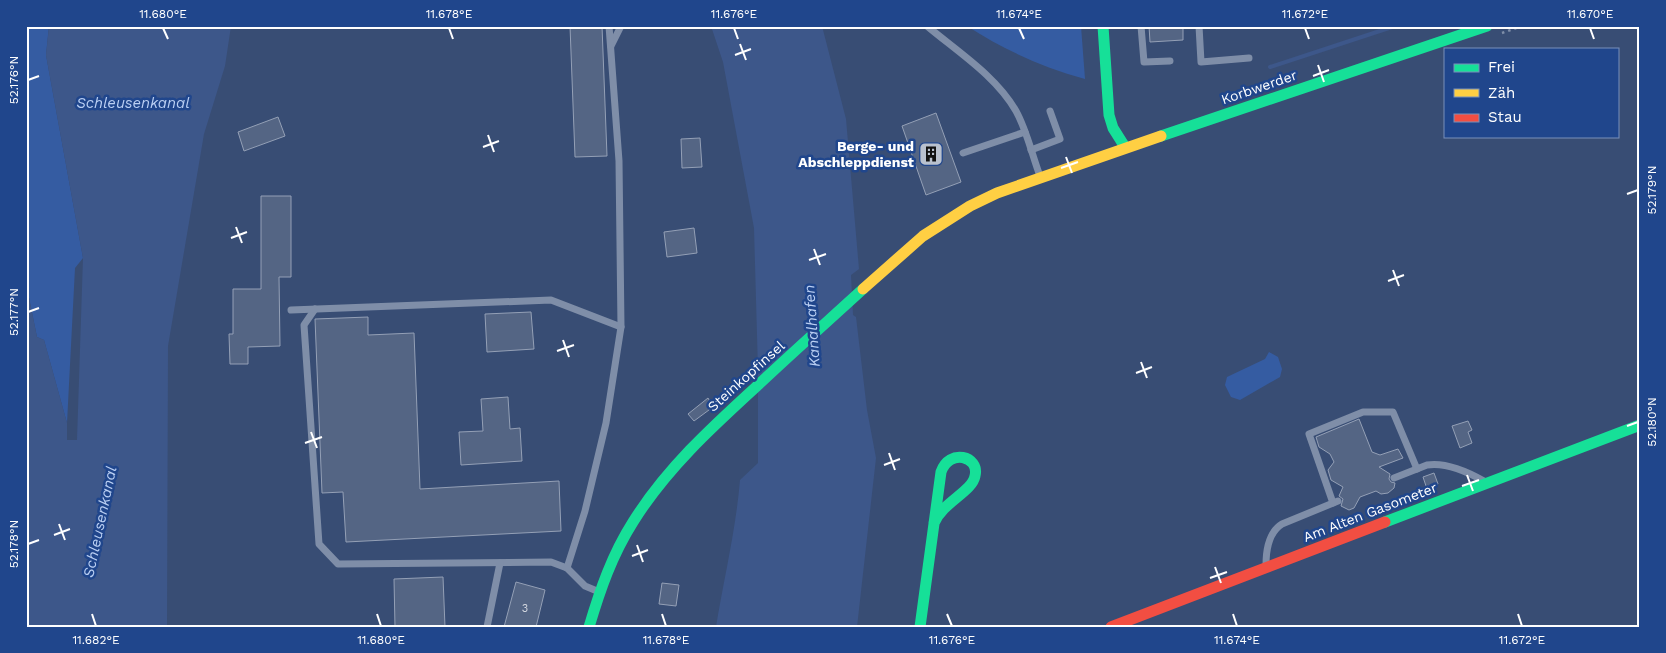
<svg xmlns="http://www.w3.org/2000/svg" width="1666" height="653" viewBox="0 0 1666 653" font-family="'Work Sans',sans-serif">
  <rect width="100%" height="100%" fill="#384d74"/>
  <g fill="#355ca2">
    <polygon points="26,26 49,26 46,55 83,258 75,268 67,423 44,340 37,337 26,283"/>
    <path d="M967,26H1081L1085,79C1042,67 1004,50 967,26Z"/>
    <polygon points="1269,352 1278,357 1282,369 1280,377 1240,400 1231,397 1225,385 1227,377 1265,359"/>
  </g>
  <g fill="#3d578a">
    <polygon points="49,26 231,26 225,66 204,134 168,346 167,627 26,627 26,283 37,337 44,340 67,423 67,440 77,440 83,258 46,55"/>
    <path d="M711,26H822L846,119L859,269L851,275L853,315L856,317L867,410L876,458L857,627H716C724,578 736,529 740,480L758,463V370L754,228L723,62Z"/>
  </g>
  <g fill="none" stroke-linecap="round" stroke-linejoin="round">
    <polyline stroke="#3d578a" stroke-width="4" points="1270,67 1395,26"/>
  </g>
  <g fill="#546584" stroke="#94a0b6">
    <polygon points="570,26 602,26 607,156 575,157"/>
    <polygon points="1149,26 1183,26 1183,40 1150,42"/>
    <polygon points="936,113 961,182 926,195 902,126"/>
    <polygon points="278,117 285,136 244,151 238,132"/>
    <polygon points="700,138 702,167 682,168 681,139"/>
    <polygon points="261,196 291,196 291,277 279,277 280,346 248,347 248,364 230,364 229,334 233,334 233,289 261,289"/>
    <polygon points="694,228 697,253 667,257 664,232"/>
    <polygon points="531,312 534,349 487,352 485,314"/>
    <polygon points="368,317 368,335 414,333 420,489 559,481 561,531 346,542 343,492 322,493 315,319"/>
    <polygon points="508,397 510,429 520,428 522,461 461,465 459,432 483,431 481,399"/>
    <polygon points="708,398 713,407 694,421 688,414"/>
    <polygon points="1359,419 1372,452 1380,455 1398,449 1403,458 1379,467 1390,474 1389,479 1391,482 1395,483 1394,488 1388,493 1381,494 1376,491 1360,497 1354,508 1349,510 1341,506 1343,499 1339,496 1343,487 1331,480 1328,470 1334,462 1330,454 1319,447 1316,437"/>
    <polygon points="1468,421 1472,430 1468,432 1472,443 1460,448 1452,426"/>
    <polygon points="1434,473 1438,484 1427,489 1423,477"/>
    <polygon points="443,577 445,627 395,627 394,579"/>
    <polygon points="516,582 545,590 536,627 504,627"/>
    <polygon points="662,583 679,585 676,606 659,604"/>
  </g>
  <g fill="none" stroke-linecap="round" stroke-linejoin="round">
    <polyline stroke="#7f8ea8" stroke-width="2.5" stroke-dasharray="2.5 4" stroke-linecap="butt" points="1502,33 1522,26"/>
    <g stroke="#7f8ea8" stroke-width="7">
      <path d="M927,26C958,52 996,76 1016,111C1027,131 1032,155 1040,176"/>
      <polyline points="1141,26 1144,62 1170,61"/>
      <polyline points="1199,26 1201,62 1249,58"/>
      <polyline points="611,46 621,26"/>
      <polyline points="1031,150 1060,139 1050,111"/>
      <polyline points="963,153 1025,132"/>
      <polyline points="315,309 304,325 319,544 338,564 551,562 567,568 585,586 597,591"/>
      <polyline points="291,310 551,300 621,327"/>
      <path d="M1394,478L1427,465C1445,462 1468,472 1484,481"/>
      <polyline points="1333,503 1309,434 1363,412 1393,412 1417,469"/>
      <path d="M1266,565C1266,550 1269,532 1282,524L1338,501"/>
      <polyline points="567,568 585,511 606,423 621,327 619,161 609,26"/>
      <polyline points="487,627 500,563"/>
    </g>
    <g stroke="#16e098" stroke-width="11">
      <polyline points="1103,26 1109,115 1113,128 1125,147"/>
      <polyline points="1161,136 1487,26"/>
      <polyline points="1385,522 1640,425"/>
      <path d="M589,627C600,590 612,555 633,522C666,469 711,428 757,386C792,353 828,321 863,289"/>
      <path d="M920,627L941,472C949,448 980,456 975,476C972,492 943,502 934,523"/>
    </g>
    <polyline stroke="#ffcf43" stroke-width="11" points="863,289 923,236 970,206 997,193 1161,136"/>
    <polyline stroke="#f24e42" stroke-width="11" points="1111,627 1385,522"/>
  </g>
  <path fill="none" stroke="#fff" stroke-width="2" d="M163,28L168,39M449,28L453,39M734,28L738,39M1019,28L1024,39M1305,28L1309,39M1590,28L1594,39M740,44L746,60M735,55L751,49M1318,65L1324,82M1313,76L1329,70M28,80L39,76M488,135L494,152M483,147L499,141M1066,157L1072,173M1061,168L1078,162M1627,194L1638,190M236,227L242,243M231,238L247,232M814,249L820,265M809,260L826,254M1393,270L1399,286M1388,281L1404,275M28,312L39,308M563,340L569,357M557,351L574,345M1141,362L1147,378M1136,373L1152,367M1627,426L1638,422M311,432L317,448M305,443L322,437M889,453L895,470M884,465L900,459M1467,475L1473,491M1462,486L1479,480M59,524L65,540M54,535L70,529M28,544L39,540M637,545L643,562M632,556L648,550M1215,567L1221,583M1210,578L1227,572M92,614L96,626M377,614L381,626M662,614L666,626M947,614L952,626M1233,614L1237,626M1518,614L1522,626"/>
  <defs>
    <g id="building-square" transform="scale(1.25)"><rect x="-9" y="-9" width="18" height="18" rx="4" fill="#b9c1ce" stroke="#20468c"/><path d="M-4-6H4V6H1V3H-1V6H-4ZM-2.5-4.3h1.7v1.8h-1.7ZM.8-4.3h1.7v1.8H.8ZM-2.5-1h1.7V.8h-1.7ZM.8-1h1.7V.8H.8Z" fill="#111"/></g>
  </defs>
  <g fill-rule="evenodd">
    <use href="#building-square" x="931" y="154"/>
  </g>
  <g text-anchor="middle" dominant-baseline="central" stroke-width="5" stroke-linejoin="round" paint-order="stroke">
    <g font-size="11" fill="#d4d8e0">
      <text x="525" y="608">3</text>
    </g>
    <g font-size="14" fill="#fff" stroke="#20468c">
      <text transform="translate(1259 87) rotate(-19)">Korbwerder</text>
      <text transform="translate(746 376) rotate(-42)">Steinkopfinsel</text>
      <text transform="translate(1370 512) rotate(-21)">Am Alten Gasometer</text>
    </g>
    <g font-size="14" font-weight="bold" fill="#fff" stroke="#20468c" text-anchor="end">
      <text x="914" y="146">Berge- und<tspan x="914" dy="16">Abschleppdienst</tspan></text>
    </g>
    <g font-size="15" font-style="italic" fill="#bacff3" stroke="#20468c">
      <text x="133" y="103">Schleusenkanal</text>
      <text transform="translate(812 326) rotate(-94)">Kanalhafen</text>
      <text transform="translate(100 522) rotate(-78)">Schleusenkanal</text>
    </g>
  </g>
  <rect width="1666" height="653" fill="none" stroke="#20468c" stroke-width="55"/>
  <rect x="1444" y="48" width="175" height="90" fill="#20468c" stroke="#7990ba"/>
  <rect x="1454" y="64" width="25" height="8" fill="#16e098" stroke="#7990ba"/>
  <text x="1488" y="72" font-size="15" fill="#ffffff">Frei</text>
  <rect x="1454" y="89" width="25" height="8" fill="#ffcf43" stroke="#7990ba"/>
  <text x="1488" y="98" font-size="15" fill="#ffffff">Zäh</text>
  <rect x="1454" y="114" width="25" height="8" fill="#f24e42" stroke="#7990ba"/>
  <text x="1488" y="122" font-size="15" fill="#ffffff">Stau</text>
  <rect x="28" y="28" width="1610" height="598" fill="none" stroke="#fff" stroke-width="2"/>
  <g font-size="12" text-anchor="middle" fill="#fff">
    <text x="163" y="18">11.680°E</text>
    <text x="449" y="18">11.678°E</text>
    <text x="734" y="18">11.676°E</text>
    <text x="1019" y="18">11.674°E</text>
    <text x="1305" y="18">11.672°E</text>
    <text x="1590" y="18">11.670°E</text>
    <text transform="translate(14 80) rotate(-90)" y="4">52.176°N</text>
    <text transform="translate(1652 190) rotate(-90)" y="4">52.179°N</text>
    <text transform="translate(14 312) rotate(-90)" y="4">52.177°N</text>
    <text transform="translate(1652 422) rotate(-90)" y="4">52.180°N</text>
    <text transform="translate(14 544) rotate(-90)" y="4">52.178°N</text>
    <text x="96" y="644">11.682°E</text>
    <text x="381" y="644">11.680°E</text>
    <text x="666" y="644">11.678°E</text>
    <text x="952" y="644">11.676°E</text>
    <text x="1237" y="644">11.674°E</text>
    <text x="1522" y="644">11.672°E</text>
  </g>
</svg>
